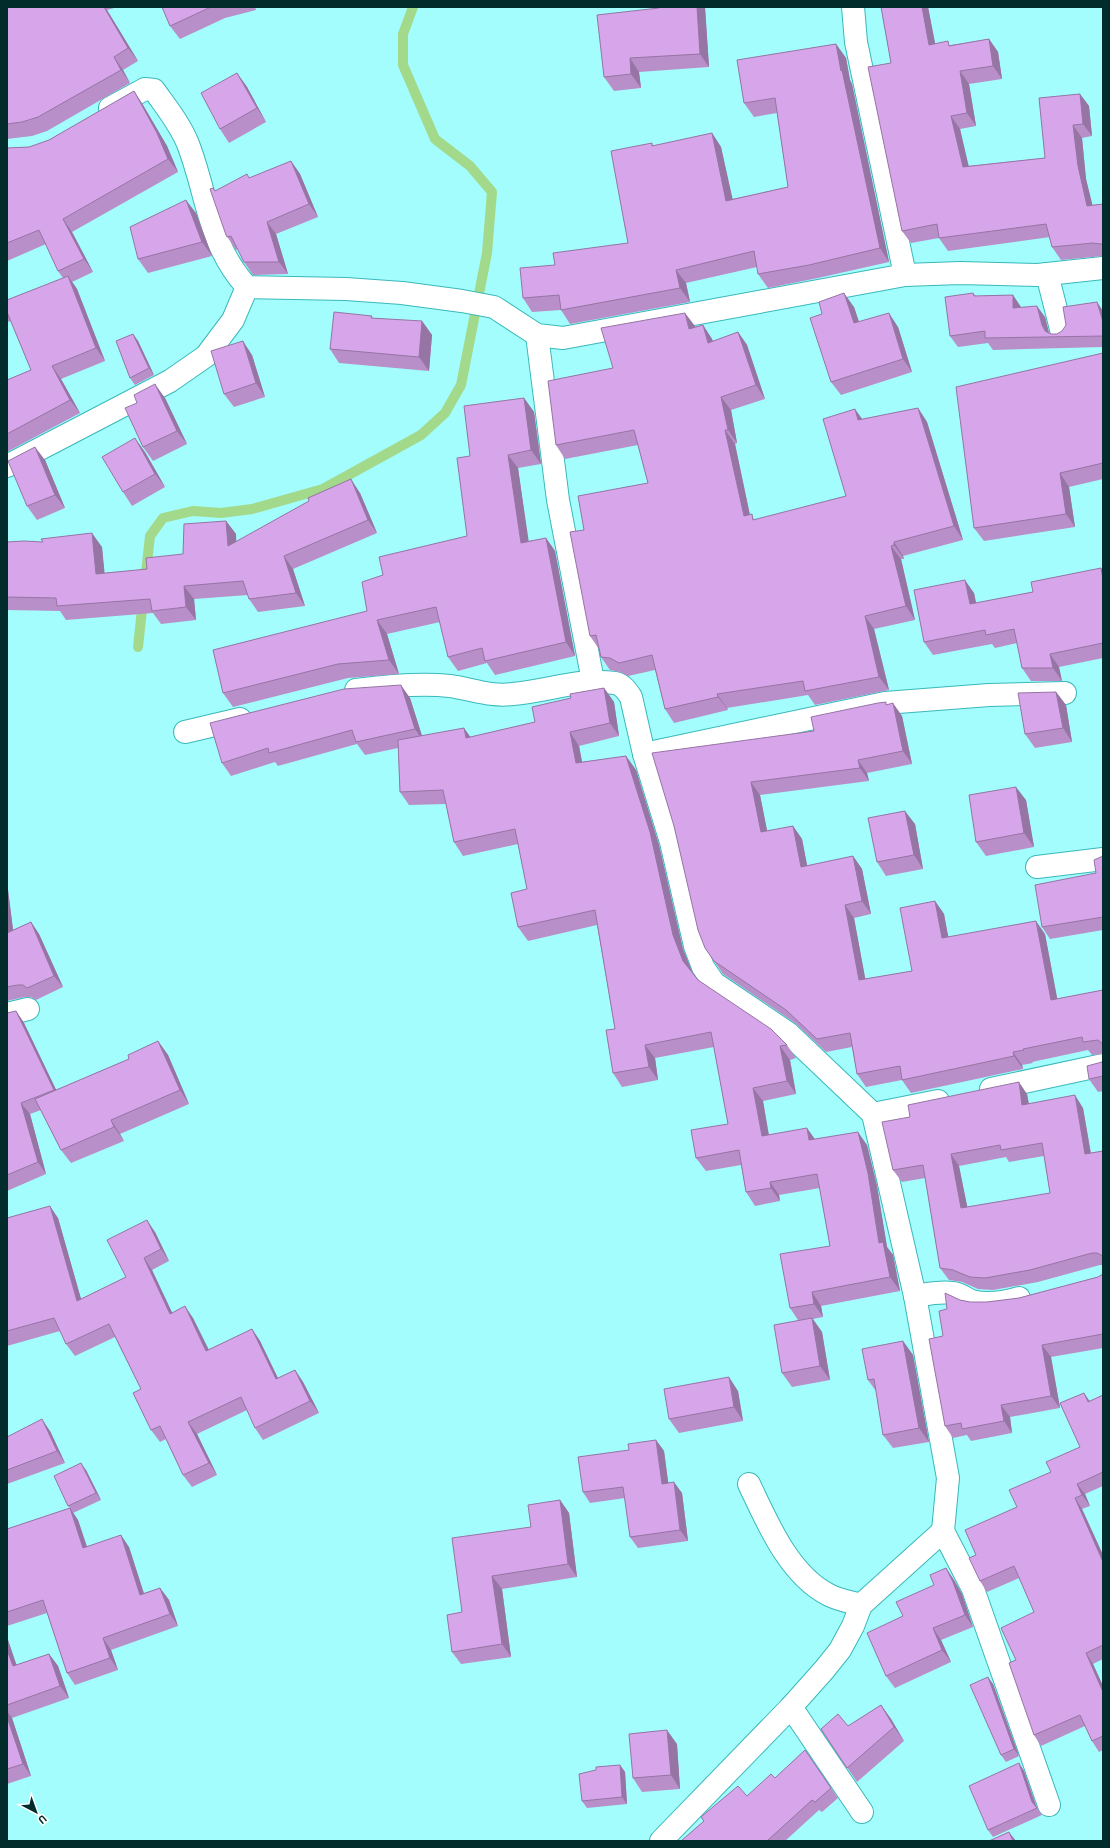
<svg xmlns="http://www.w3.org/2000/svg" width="1110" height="1848" viewBox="0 0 1110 1848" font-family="'Titillium Web',sans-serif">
  <rect width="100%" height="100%" fill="#a3fdfd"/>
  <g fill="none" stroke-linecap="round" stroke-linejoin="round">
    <g stroke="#a3d98a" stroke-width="10">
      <polyline points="145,582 150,536 163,518 193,511 221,513 252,509 323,489 421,435 445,413 461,385 487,253 492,192 470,166 435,139 403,65 403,34 413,7"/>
      <polyline points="138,647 143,600"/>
    </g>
    <g stroke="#3ab8ba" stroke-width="24">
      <g id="minor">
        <polyline points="853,7 856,42 905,275"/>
        <path d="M110,108L145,89L154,90C166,107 180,124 188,144C208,196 208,244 247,287L346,289L402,293L462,301L494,307L537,335L563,338L905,275L960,273L1038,275L1103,268"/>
        <polyline points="1047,274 1062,333"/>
        <polyline points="537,335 558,500 593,681"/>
        <polyline points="7,466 170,381 206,356 233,320 247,287"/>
        <path d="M356,690C387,686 420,683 450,686C472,689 490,697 513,694C548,691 580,678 615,683C622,684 627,691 631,697L644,754L671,842L695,946L703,967L714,983L788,1033L873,1114"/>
        <polyline points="185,732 240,719"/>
        <polyline points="644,754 885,703 989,695 1065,693"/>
        <polyline points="1037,867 1103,859"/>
        <polyline points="7,1014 28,1009"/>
        <polyline points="991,1089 1103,1065"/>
        <path d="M915,1296C927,1294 940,1291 953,1293C962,1294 965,1299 972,1301C987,1305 1005,1302 1019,1298"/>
        <path d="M749,1484C767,1522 789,1575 829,1595C839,1600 850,1602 861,1605"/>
        <polyline points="943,1531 973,1589 1049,1805"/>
        <polyline points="791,1707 862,1812"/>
        <polyline points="661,1841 791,1707 824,1670 840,1650 853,1626 861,1605 943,1531 948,1478 915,1296 873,1114 938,1101"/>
      </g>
    </g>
    <use href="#minor" stroke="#fff" stroke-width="22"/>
  </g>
  <g fill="#b98fc9" fill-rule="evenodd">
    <polygon points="7,7 118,7 107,10 138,61 123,70 130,83 47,131 32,136 7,139"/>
    <polygon points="162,7 255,7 256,10 225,18 180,39 170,26"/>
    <polygon points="658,7 705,7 709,67 639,72 641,88 614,91 604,77 659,8"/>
    <polygon points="881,7 928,7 935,44 951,45 989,39 998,52 1002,79 969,84 976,126 960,129 968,166 1045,158 1080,94 1089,106 1092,136 1082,138 1086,179 1092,205 1103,204 1103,256 1061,260 1052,247 1050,237 948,251 939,238 911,243 902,231 891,63"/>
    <polygon points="836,44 846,58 850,80 852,84 889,262 818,278 768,288 758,274 757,267 686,283 690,302 570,324 561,310 532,312 523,298 555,265 628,243 652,143 653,146 712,133 721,147 732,199 788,187 777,113 754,117 744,103"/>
    <polygon points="237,73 247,87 266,122 229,143 220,129"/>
    <polygon points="134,91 143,105 167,146 178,172 72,232 93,272 72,282 77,289 105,361 61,379 80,413 7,452 7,380 31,370 11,321 7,322 7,300 63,278 58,271 46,244 7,261 7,148 29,147 49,140"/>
    <polygon points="291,161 300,174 318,217 276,234 288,274 253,275 244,262 238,249 236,250 226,235 215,191 249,178"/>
    <polygon points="196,213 212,256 148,273 138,259"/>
    <polygon points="973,293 976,296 1013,295 1021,308 1045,317 1049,333 1051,334 1057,334 1103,311 1103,347 993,350 988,343 958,347 950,336"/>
    <polygon points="854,307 859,322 898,327 912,372 841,395 831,382"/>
    <polygon points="422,321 432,335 429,371 339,363 330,349"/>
    <polygon points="703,325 712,339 713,341 738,332 747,345 765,399 731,410 737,443 735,444 750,515 755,520 846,496 862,420 918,408 927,422 963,540 903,556 904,559 901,559 915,620 874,629 889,690 815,705 808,695 727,708 728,710 674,723 665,709 655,670 628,676 620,672 610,670 601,657 599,649 590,636 584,530 648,483 638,445 565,459 556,445 613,368 695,326 695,327"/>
    <polygon points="133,334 138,341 154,375 135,385 130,378"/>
    <polygon points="1103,353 1103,479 1069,487 1075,527 984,541 974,528"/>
    <polygon points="252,355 265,397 234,407 224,394"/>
    <polygon points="165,398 187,444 153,461 143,447"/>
    <polygon points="524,398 534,412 541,464 518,468 528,541 546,538 555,551 575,656 495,675 487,663 458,671 448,657 440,622 387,634 399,674 348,678 233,707 223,693 367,611 383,575 467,536 470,456"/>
    <polygon points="145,452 165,487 132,506 123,492"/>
    <polygon points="45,460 65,508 37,520 27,506"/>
    <polygon points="360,493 377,533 293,569 305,606 258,612 249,599 248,595 194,599 196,620 161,624 153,613 66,620 60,611 7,610 7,542 102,547 104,573 147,569 183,554 226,521 236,534 236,542"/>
    <polygon points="1101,568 1103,571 1103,658 1059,667 1062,681 1031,681 1022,668 1017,643 995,648 992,644 933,655 924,642 974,593 976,603 1033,592"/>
    <polygon points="604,688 614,702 619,736 579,746 582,762 626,756 636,770 659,845 683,949 692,972 698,980 787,1045 796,1058 790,1060 796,1094 763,1101 769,1135 867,1145 877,1186 887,1247 893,1255 900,1291 821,1306 823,1317 813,1319 822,1332 830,1380 792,1387 782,1373 798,1320 790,1308 830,1246 820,1188 779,1195 780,1201 755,1206 746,1192 741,1165 706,1171 696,1158 728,1124 714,1047 655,1058 658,1080 622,1087 613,1073 615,1029 597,925 528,941 518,927 527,889 518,844 463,856 454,842 446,804 409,805 400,792 398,748 365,755 357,744 278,766 275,762 231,776 222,763 410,698 422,736 470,737 535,722 571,698"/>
    <polygon points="1056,692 1066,705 1072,742 1035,748 1025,734"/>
    <polygon points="887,705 902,716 912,764 867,773 869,781 760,795 767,831 793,826 802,839 807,866 853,856 862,869 871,914 854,918 865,979 912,971 935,901 944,914 948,937 1045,934 1057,999 1103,990 1103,1054 1092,1055 1088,1050 1032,1062 1033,1063 1022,1065 1023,1069 911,1093 902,1080 866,1087 857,1074 852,1047 826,1052 795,1023 723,974 705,948 674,826 814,731"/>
    <polygon points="1026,800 1034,847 986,856 976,842"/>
    <polygon points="915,824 923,869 886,876 877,862"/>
    <polygon points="1103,856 1103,930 1050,939 1042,927 1096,873"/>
    <polygon points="7,882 13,930 31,922 39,934 63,987 36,1000 31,997 25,997 7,1001"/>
    <polygon points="16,1011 24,1023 56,1090 129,1059 158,1041 168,1055 189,1104 120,1134 124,1141 71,1163 61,1150 41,1110 30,1114 46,1174 7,1191 7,1013"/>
    <polygon points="1103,1060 1103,1091 1098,1092 1089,1079"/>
    <path d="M1027,1094L1029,1104L1083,1108L1091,1153L1103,1151V1265H1100L1038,1282L993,1290L978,1289L962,1282L949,1280L940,1268L925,1178L902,1182L893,1170ZM1044,1156L1050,1193L967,1207L959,1166L1006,1157L1009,1162Z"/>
    <polygon points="7,1218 58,1218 81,1299 126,1277 155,1232 169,1261 152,1270 172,1313 193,1318 208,1350 252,1329 260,1341 278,1378 295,1370 303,1382 319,1413 263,1440 255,1428 247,1410 197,1434 217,1475 192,1487 183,1475 166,1439 160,1442 151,1430 141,1389 115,1337 75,1356 66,1344 60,1331 7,1346"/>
    <polygon points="1103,1274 1103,1348 1051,1357 1060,1408 1010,1417 1012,1433 971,1441 967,1435 953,1438 945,1426 943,1336 947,1309 960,1300 970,1302 987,1302 1019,1298 1098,1277"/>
    <polygon points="903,1341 913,1355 929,1442 893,1448 883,1435 876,1391 868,1380"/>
    <polygon points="738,1391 743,1421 679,1433 669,1419"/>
    <polygon points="1103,1395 1103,1486 1085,1494 1090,1506 1082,1509 1103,1555 1103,1659 1093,1664 1103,1686 1103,1750 1099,1752 1092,1741 1085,1726 1041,1746 1034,1735 1016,1660 1034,1612 1019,1578 987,1592 980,1581 976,1555 1017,1507 1051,1472 1080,1447 1089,1401"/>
    <polygon points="50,1431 65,1463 7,1484 7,1437"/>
    <polygon points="656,1440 664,1451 668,1483 682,1493 688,1541 638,1548 630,1537 625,1498 590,1503 583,1492 629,1450"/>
    <polygon points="86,1470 101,1500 73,1513 78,1520 87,1546 129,1547 144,1593 160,1588 169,1600 178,1626 111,1650 118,1670 75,1685 67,1673 47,1613 7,1626 7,1529 70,1508 68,1506"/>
    <polygon points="560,1500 569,1513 577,1577 502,1589 511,1657 461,1664 452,1652 462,1612 531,1527"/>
    <polygon points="946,1568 954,1580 962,1594 973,1627 941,1640 951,1662 895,1688 886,1676 903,1616 934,1585"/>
    <polygon points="7,1637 16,1665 49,1654 58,1666 69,1698 12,1718 31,1776 7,1784"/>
    <polygon points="993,1684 1019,1756 1006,1762 1001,1755"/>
    <polygon points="881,1705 891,1719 904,1741 857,1782 821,1729 848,1726"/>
    <polygon points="677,1744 680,1789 642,1792 633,1778"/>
    <polygon points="805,1750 838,1798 822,1812 819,1810 785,1841 681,1841 704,1821 701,1817 747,1796 775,1778"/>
    <polygon points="1019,1763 1024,1771 1037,1807 1042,1815 993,1837 988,1830"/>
    <polygon points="620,1765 625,1772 627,1804 587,1808 582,1801"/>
  </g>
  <g fill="#9674a4">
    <polygon points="104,7 107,10 138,61 128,48"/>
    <polygon points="697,7 705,7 709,67 700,54"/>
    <polygon points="922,7 928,7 938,58 929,45"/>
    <polygon points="989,39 998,52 1002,79 993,66"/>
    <polygon points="836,44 846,58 850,80 852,84 889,262 880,248 841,71"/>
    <polygon points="114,57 123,70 130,83 121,70"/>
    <polygon points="630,58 639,72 641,88 631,74"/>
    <polygon points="960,71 969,84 976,126 967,113"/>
    <polygon points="237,73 247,87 266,122 257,108"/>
    <polygon points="134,91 143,105 167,146 178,172 168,159"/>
    <polygon points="1080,94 1089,106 1092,136 1083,124"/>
    <polygon points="951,116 960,129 972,180 963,167"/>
    <polygon points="1073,125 1082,138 1086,179 1096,219 1087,206 1078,166"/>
    <polygon points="712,133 721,147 736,214 726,201"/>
    <polygon points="291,161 300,174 318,217 309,204"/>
    <polygon points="186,200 196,213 212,256 202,242"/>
    <polygon points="63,219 72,232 93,272 84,259"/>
    <polygon points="267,222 276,234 288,274 279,262"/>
    <polygon points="676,270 686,283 690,302 680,288"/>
    <polygon points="68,276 77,289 105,361 96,348"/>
    <polygon points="844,293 854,307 864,337 854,323"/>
    <polygon points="1013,295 1021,307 1021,320 1013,308"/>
    <polygon points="1097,302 1103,311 1103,322"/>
    <polygon points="1037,306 1045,317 1050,337 1042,325"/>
    <polygon points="685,313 695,326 698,343 689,329"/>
    <polygon points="889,313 898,327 912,372 903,359"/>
    <polygon points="422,321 432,335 429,371 419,357"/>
    <polygon points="703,325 712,339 718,356 708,343"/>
    <polygon points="738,332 747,345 765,399 756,385"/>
    <polygon points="133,334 138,341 154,375 149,368"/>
    <polygon points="243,341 252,355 265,397 256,383"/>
    <polygon points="52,366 61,379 80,413 70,400"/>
    <polygon points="155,384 165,398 187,444 177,431"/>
    <polygon points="721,397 731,410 737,443 728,430"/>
    <polygon points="524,398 534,412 541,464 531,450"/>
    <polygon points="918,408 927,422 963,540 954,526"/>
    <polygon points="855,409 865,423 858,420"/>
    <polygon points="725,430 735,444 753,530 744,516"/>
    <polygon points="135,438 145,452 165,487 155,474"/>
    <polygon points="35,447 45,460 65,508 55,495"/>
    <polygon points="508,455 518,468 531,557 521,543"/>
    <polygon points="1060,473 1069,487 1075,527 1066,514"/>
    <polygon points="351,479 360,493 377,533 368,520"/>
    <polygon points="226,521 236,534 237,560 228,546"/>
    <polygon points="92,533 102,547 106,587 96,574"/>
    <polygon points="546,538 555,551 575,656 566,642"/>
    <polygon points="894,542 903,556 904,559 894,545"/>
    <polygon points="891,546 901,559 915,620 906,606"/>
    <polygon points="284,556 293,569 305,606 296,593"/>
    <polygon points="1101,568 1103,571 1103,579"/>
    <polygon points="965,580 974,593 979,617 970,604"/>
    <polygon points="184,586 194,599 196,620 186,607"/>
    <polygon points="865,616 874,629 889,690 879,677"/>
    <polygon points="377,620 387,634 399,674 389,660"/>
    <polygon points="1050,654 1059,667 1062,681 1053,668"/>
    <polygon points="401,685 410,698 424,742 415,729"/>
    <polygon points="604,688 614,702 619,736 610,723"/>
    <polygon points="1056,692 1066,705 1072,742 1063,728"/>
    <polygon points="717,694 727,708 728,710 718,697"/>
    <polygon points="893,703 902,716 912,764 903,751"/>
    <polygon points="464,728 474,742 466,738"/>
    <polygon points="570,732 579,746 585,777 576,763"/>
    <polygon points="626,756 636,770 659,845 683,949 693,974 683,961 673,935"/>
    <polygon points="858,760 867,773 869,781 860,768"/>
    <polygon points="751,782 760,795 770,845 761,832"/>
    <polygon points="1016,787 1026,800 1034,847 1024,833"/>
    <polygon points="905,811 915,824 923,869 914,855"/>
    <polygon points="793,826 802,839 810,880 801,867"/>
    <polygon points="853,856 862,869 871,914 862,901"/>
    <polygon points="7,882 15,945 7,933"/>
    <polygon points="935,901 944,914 951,951 942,938"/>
    <polygon points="845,905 854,918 868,993 859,980"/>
    <polygon points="1036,921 1045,934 1060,1013 1051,1000"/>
    <polygon points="31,922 39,934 63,987 54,976"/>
    <polygon points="16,1011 24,1023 62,1102 54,1090"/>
    <polygon points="158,1041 168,1055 189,1104 180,1090"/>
    <polygon points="645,1045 655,1058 658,1080 649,1067"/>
    <polygon points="780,1046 790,1060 796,1094 787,1081"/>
    <polygon points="1013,1052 1022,1065 1023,1069 1014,1056"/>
    <polygon points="1019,1082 1027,1094 1031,1117 1022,1105"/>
    <polygon points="753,1088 763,1101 771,1149 762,1136"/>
    <polygon points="1075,1095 1083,1108 1093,1167 1085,1154"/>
    <polygon points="21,1103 30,1114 46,1174 38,1162"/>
    <polygon points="111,1120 120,1134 124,1141 114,1127"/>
    <polygon points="807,1128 817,1142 809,1140"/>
    <polygon points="858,1132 867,1145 877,1186 887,1247 893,1255 900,1291 890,1277 879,1243"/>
    <polygon points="951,1154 959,1166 970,1220 961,1208"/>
    <polygon points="770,1182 779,1195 780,1201 771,1188"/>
    <polygon points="50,1206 58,1218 85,1313 77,1301"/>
    <polygon points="147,1220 155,1232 169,1261 161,1249"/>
    <polygon points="144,1258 152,1270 178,1325 170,1314"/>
    <polygon points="812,1292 821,1306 823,1317 814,1304"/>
    <polygon points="185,1306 193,1318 215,1362 206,1351"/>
    <polygon points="812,1318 822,1332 830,1380 820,1366"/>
    <polygon points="252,1329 260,1341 284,1391 276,1379"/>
    <polygon points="903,1341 913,1355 929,1442 919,1428"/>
    <polygon points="1042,1345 1051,1357 1060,1408 1051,1396"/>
    <polygon points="295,1370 303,1382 319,1413 310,1401"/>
    <polygon points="729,1377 738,1391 743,1421 734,1407"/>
    <polygon points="1084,1393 1091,1403 1088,1402"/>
    <polygon points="1001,1405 1010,1417 1012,1433 1004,1421"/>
    <polygon points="42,1419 50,1431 65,1463 57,1451"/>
    <polygon points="188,1422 197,1434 217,1475 209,1463"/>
    <polygon points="656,1440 664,1451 670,1495 662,1484"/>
    <polygon points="81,1463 86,1470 101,1500 96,1493"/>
    <polygon points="674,1482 682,1493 688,1541 680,1530"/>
    <polygon points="1077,1484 1085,1494 1090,1506 1082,1495"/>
    <polygon points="1075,1498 1082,1509 1103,1555 1103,1562"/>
    <polygon points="560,1500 569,1513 577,1577 568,1564"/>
    <polygon points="70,1508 78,1520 91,1560 83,1548"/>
    <polygon points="121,1535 129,1547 148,1607 140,1595"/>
    <polygon points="946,1568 954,1580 962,1594 973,1627 965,1615"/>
    <polygon points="492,1576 502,1589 511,1657 502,1644"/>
    <polygon points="160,1588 169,1600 178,1626 170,1614"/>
    <polygon points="933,1628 941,1640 951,1662 942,1650"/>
    <polygon points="7,1637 21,1678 13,1666 7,1650"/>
    <polygon points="103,1638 111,1650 118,1670 110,1658"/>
    <polygon points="1086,1653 1093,1664 1103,1686 1103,1692"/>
    <polygon points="49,1654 58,1666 69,1698 60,1686"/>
    <polygon points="988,1677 993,1684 1019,1756 1014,1749"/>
    <polygon points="881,1705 891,1719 904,1741 894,1727"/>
    <polygon points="7,1711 12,1718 31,1776 23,1764 7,1717"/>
    <polygon points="667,1730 677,1744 680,1789 671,1775"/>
    <polygon points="1019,1763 1024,1771 1037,1809 1032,1802"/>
    <polygon points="620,1765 625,1772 627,1804 622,1797"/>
    <polygon points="1009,1832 1016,1841 1013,1841"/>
  </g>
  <g fill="#d7a6ea" stroke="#9674a4" fill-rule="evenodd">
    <polygon points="7,7 104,7 128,48 114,57 121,70 38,117 22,122 7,124"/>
    <polygon points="162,7 211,7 170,26"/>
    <polygon points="658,7 697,7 700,54 630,58 631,74 604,77 597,15 659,8"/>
    <polygon points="881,7 922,7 929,45 948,41 949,46 989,39 993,66 960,71 967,113 951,116 963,167 1045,158 1039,98 1080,94 1083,124 1073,125 1078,166 1087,206 1103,204 1103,244 1100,244 1093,243 1052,247 1046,224 939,238 937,224 902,231 868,67 891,63"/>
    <polygon points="836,44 841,71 842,70 880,248 809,265 758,274 754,251 676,270 680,288 561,310 559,295 523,298 520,268 555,265 553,253 628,243 611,151 652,143 652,146 712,133 726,201 788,187 775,98 744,103 737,60"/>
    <polygon points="237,73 257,108 220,129 201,93"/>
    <polygon points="134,91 157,133 168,159 63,219 84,259 58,271 39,230 7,243 7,148 29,147 49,140"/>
    <polygon points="291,161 309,204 267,222 279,262 244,262 231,236 227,237 226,235 210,189 213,188 215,191 247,174 249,178"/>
    <polygon points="186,200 202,242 138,259 130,227"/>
    <polygon points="68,276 96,348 52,366 70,400 7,434 7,380 31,370 7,312 7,300"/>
    <polygon points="844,293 854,323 889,313 903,359 831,382 810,318 822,314 819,302"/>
    <polygon points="973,293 974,296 1013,295 1013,308 1037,306 1042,325 1045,331 1051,334 1057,334 1062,331 1066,325 1063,307 1097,302 1103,322 1103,336 985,338 985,331 950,336 945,297"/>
    <polygon points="334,312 372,316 371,318 422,321 419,357 330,349"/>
    <polygon points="685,313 689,329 703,325 708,343 738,332 756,385 721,397 728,430 725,430 744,516 752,514 753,520 846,496 823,419 855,409 858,420 918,408 954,526 894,542 894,545 891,546 906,606 865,616 879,677 805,691 803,681 717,694 718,697 665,709 652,655 619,663 610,658 601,657 596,635 590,636 570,532 584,530 578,496 648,483 634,430 556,445 548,381 613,368 601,328"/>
    <polygon points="133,334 149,368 130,378 116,341"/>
    <polygon points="243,341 256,383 224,394 211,351"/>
    <polygon points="1103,353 1103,463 1060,473 1066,514 974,528 956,387"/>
    <polygon points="155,384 177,431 143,447 125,408 137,403 134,395"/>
    <polygon points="524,398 531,450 508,455 521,543 546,538 566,642 485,661 482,648 448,657 436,607 377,620 389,660 338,664 223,693 213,650 367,611 362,582 383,575 379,557 467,536 457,458 470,456 464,406"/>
    <polygon points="135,438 155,474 123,492 102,457"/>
    <polygon points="35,447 55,495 27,506 8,461"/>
    <polygon points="351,479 368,520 284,556 296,593 249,599 243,581 184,586 186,607 152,611 150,599 57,606 56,598 7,597 7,542 24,541 43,542 41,539 92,533 96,574 147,569 146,558 183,554 184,524 226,521 228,546 309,501 308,498"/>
    <polygon points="1101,568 1103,579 1103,643 1050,654 1053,668 1022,668 1014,629 986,635 985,630 924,642 914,590 965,580 970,604 1033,592 1031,582"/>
    <polygon points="401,685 415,729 356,742 352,730 269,753 268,748 222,763 210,723 344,689"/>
    <polygon points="604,688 610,723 570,732 576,763 626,756 650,832 673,935 683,961 698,980 771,1029 787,1045 780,1046 787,1081 753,1088 762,1136 807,1128 809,1140 858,1132 868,1173 879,1243 883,1242 890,1277 812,1292 814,1304 790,1308 780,1254 830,1246 817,1174 770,1182 771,1188 746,1192 739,1150 696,1158 691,1130 728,1124 711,1032 645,1045 649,1067 613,1073 606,1030 615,1029 595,910 518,927 511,893 527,889 515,829 454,842 443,790 400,792 398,740 464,728 466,738 535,722 532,707 571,698 570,694"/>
    <polygon points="1056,692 1063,728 1025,734 1018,693"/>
    <polygon points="886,702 886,705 893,703 903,751 858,760 860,768 751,782 761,832 793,826 801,867 853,856 862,901 845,905 859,980 912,971 900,908 935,901 942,938 1036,921 1051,1000 1103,990 1103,1044 1098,1040 1083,1042 1082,1037 1023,1049 1024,1050 1013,1052 1014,1056 902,1080 900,1066 857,1074 850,1033 817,1039 786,1010 714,961 705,948 698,930 674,826 652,753 814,731 811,717 878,703"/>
    <polygon points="1016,787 1024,833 976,842 969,795"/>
    <polygon points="905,811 914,855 877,862 868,818"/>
    <polygon points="1103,856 1103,917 1042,927 1035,885 1096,873 1094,860"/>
    <polygon points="31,922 54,976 27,988 23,985 17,985 7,987 7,933"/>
    <polygon points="16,1011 54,1090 21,1103 38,1162 7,1175 7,1013"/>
    <polygon points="158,1041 180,1090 111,1120 114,1127 61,1150 35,1099 129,1059 128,1055"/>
    <polygon points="1103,1060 1103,1076 1089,1079 1087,1066 1102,1062"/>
    <path d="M1019,1082L1022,1105L1075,1095L1085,1154L1103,1151V1256L1097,1253H1092L1030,1270L985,1278L970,1277L953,1270L940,1268L923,1165L893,1170L882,1122L910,1117L908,1105ZM1042,1143L1050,1193L961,1208L951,1154L1000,1145L1001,1150Z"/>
    <polygon points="50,1206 77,1301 126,1277 107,1240 147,1220 161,1249 144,1258 170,1314 185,1306 206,1351 252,1329 276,1379 295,1370 310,1401 255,1428 241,1397 188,1422 209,1463 183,1475 160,1426 151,1430 133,1393 141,1389 109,1324 66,1344 54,1318 7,1331 7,1218"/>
    <polygon points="1103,1274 1103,1334 1042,1345 1051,1396 1001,1405 1004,1421 962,1429 961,1423 945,1426 929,1339 943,1336 939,1311 947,1309 945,1293 960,1300 970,1302 987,1302 1019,1298 1098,1277"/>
    <polygon points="812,1318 820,1366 782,1373 774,1325"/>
    <polygon points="903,1341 919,1428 883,1435 874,1379 868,1380 862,1349"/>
    <polygon points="729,1377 734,1407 669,1419 664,1389"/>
    <polygon points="1084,1393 1088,1402 1103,1395 1103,1472 1077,1484 1082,1495 1075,1498 1103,1562 1103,1645 1086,1653 1103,1692 1103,1736 1092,1741 1080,1715 1034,1735 1009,1663 1016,1660 1001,1628 1034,1612 1014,1566 980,1581 969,1558 976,1555 965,1530 1017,1507 1009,1490 1051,1472 1046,1462 1080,1447 1060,1403"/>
    <polygon points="42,1419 57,1451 7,1470 7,1437"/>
    <polygon points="656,1440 662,1484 674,1482 680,1530 630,1537 623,1487 583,1492 578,1457 629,1450 628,1444"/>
    <polygon points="81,1463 96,1493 68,1506 54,1476"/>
    <polygon points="560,1500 568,1564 492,1576 502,1644 452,1652 447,1615 462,1612 452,1538 531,1527 528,1505"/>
    <polygon points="70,1508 83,1548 121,1535 140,1595 160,1588 170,1614 103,1638 110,1658 67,1673 43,1600 7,1612 7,1529"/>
    <polygon points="946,1568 953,1582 965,1615 933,1628 942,1650 886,1676 867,1633 903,1616 896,1602 934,1585 930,1575"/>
    <polygon points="7,1650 13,1666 49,1654 60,1686 7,1705"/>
    <polygon points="988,1677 1014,1749 1001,1755 970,1685"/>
    <polygon points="881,1705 894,1727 847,1768 821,1729 838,1714 848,1726"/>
    <polygon points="7,1717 23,1764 7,1769"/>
    <polygon points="667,1730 671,1775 633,1778 629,1734"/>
    <polygon points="805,1750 831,1788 815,1802 812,1800 768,1840 768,1841 681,1841 704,1821 701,1817 738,1786 747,1796 771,1774 775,1778"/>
    <polygon points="1019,1763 1032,1802 1037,1808 988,1830 969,1786"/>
    <polygon points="620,1765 622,1797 582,1801 579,1774 596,1770 596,1767"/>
    <polygon points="1009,1832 1013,1841 989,1841"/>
  </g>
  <rect width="1110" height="1848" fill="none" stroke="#022b2c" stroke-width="16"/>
  <g transform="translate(36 1812) rotate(139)" stroke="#ffffff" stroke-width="3" paint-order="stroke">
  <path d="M0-3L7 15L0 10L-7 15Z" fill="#022b2c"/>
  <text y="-6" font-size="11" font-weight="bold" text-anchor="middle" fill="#022b2c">U</text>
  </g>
</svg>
